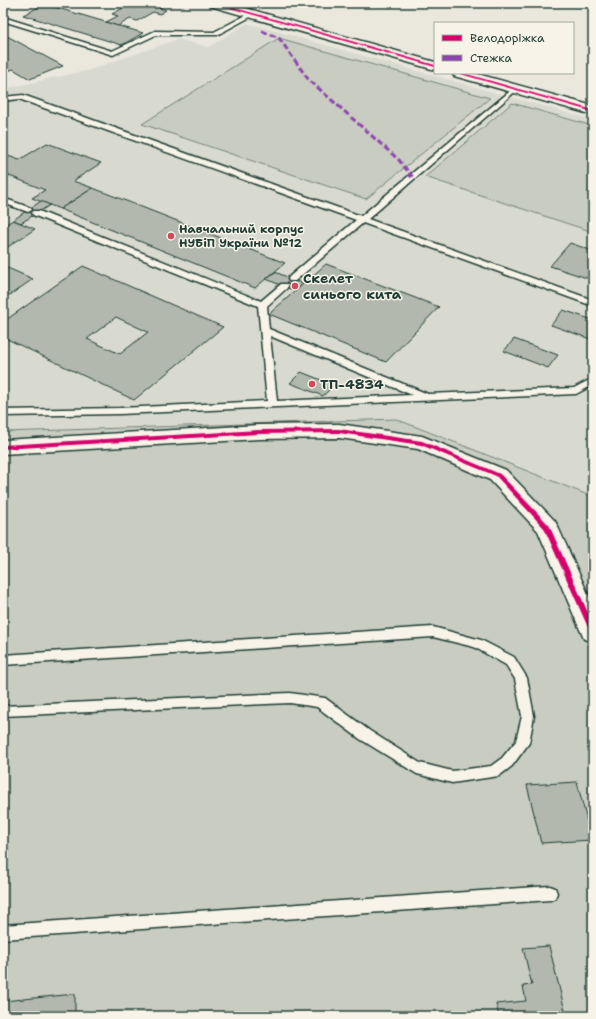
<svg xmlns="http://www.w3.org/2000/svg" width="596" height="1019" viewBox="0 0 596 1019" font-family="'Shantell Sans',sans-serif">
  <rect width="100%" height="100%" fill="#eae8dd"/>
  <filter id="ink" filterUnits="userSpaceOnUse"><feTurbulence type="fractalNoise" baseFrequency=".025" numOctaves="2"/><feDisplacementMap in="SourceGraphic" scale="8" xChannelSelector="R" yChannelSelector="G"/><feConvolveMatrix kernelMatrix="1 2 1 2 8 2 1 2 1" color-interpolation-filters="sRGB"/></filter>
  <g filter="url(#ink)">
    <polygon fill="#d9dacf" points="247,23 593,120 593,497 396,419 3,432 3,89 89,70 178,39 208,47"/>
    <g fill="#c8ccc1" stroke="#74847a">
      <polygon points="279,38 490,98 366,199 142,124"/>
      <polygon points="512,103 593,126 593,232 425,177"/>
      <polygon points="396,419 593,497 593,1016 3,1016 3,432"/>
    </g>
    <g fill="#b2b8ae" stroke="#1f3d34" fill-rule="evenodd">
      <polygon points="41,3 58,3 51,6 143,33 122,45 23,15 45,4"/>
      <polygon points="132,3 157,3 165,5 159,8 166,10 160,14 153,12 137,21 130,19 118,26 106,22 118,16 112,14"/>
      <polygon points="7,36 63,66 30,79 13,69 3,73 3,37"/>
      <polygon points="47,143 101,163 73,181 93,188 60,209 32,198 45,190 7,175 3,177 3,154 19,160"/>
      <polygon points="93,188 285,263 255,288 60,209"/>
      <polygon points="41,201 50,205 21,223 13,220"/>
      <polygon points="13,220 35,229 3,250 3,226"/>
      <polygon points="570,243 593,251 593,280 550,266"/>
      <polygon points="326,264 439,307 386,362 269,314"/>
      <polygon points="3,266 33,279 10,295 3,292"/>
      <path d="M83,266L223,327L134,400L3,337V322ZM116,317L148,332L120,354L87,339Z"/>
      <polygon points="275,272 292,279 303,284 295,291 266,279"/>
      <polygon points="563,310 593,320 593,340 551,325"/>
      <polygon points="514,339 558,355 548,368 504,351"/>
      <polygon points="301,372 334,385 323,396 290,383"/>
      <polygon points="577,782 592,840 541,843 527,785"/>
      <polygon points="549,946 566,1015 499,1016 496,1004 526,1001 523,986 532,985 523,948"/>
      <polygon points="75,994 75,1016 3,1016 3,1001"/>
    </g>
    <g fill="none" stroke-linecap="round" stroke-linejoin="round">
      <g stroke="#1f3d34" stroke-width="3">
        <g id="service">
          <polygon points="252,12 254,13 254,15 217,35 156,35 113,55 3,21 3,17 112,51 155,31 214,32"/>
          <polygon points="515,87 517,88 517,90 368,219 593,300 593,306 363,223 295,281 289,281 288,279 289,277 356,220 19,99 3,101 3,97 23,95 361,216"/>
          <polygon points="3,198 31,208 32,210 28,212 3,203"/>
          <path d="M33,211H39L261,301L281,284H287L288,286L287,288L267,306L269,329L428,394L574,388L593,378V385L576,394L120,414L3,416V410L120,408L267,401L258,306L33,215L32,213ZM270,336L412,395L277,401Z"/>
          <polygon points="433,627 481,640 514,657 527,678 534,716 529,743 512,766 499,776 452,783 417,774 360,739 317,707 290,703 3,716 3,706 290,693 325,698 370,731 420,763 452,771 491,766 502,758 516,741 522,716 515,679 506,665 474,647 433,637 3,665 3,655"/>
          <polygon points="550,886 555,888 557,893 555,898 550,900 3,939 3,925"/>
        </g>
      </g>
      <g stroke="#1f3d34" stroke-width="3">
        <g id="minor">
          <polygon points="208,3 228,3 435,62 435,70 210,6"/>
          <polygon points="452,73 474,73 593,106 593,115 454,76"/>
          <polygon points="339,424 422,436 506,470 555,521 558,527 593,605 593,642 584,639 581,632 538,531 490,480 418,449 339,438 259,439 3,454 3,440 259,425"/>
        </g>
      </g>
      <use href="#service" fill="#f7f3e8" fill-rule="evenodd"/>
      <use href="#minor" fill="#f7f3e8" fill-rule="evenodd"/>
      <polyline stroke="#8e44ad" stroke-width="3" stroke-dasharray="6 3" stroke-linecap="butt" points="262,31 279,38 308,79 399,160 410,174"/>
      <polyline stroke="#8e44ad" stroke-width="4" stroke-dasharray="8 4" stroke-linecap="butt" points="409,173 412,177"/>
      <g stroke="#f7f3e8" stroke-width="2">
        <g id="cycleway">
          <polygon points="212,3 218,3 435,65 435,67"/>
          <polygon points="457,73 463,73 593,110 593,112"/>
          <polygon points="339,429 422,441 500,474 549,525 593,624 593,635 591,634 590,632 544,528 496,476 421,445 339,433 259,434 3,449 3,445 259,430"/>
        </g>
      </g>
      <use href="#cycleway" fill="#d6006c" fill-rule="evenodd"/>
    </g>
  </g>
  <g fill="#d1495b" stroke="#f7f3e8" stroke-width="1.5">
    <circle cx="171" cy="236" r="4"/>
    <circle cx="295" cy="286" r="4"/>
    <circle cx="312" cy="384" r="4"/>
  </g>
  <g text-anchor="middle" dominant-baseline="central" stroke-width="3" stroke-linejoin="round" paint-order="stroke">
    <g font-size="12" font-weight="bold" fill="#1f3d34" stroke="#f7f3e8" text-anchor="start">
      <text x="179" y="229">Навчальний корпус<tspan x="179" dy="14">НУБіП України №12</tspan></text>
    </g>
    <g font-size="14" font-weight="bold" fill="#1f3d34" stroke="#f7f3e8" text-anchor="start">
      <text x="303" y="278">Скелет<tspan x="303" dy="16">синього кита</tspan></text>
      <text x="320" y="384">ТП-4834</text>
    </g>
  </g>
  <rect width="596" height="1019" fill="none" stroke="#f7f3e8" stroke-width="16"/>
  <rect x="8" y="8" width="580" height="1003" fill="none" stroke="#1f3d34" stroke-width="1.5" filter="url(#ink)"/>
  <rect x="434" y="22" width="140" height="52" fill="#f7f3e8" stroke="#a1aaa0"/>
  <rect x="442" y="35" width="20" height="6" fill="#d6006c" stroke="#a1aaa0"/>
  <text x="470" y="42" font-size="12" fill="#1f3d34">Велодоріжка</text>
  <rect x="442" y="55" width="20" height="6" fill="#8e44ad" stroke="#a1aaa0"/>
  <text x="470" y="62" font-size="12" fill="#1f3d34">Стежка</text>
</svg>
